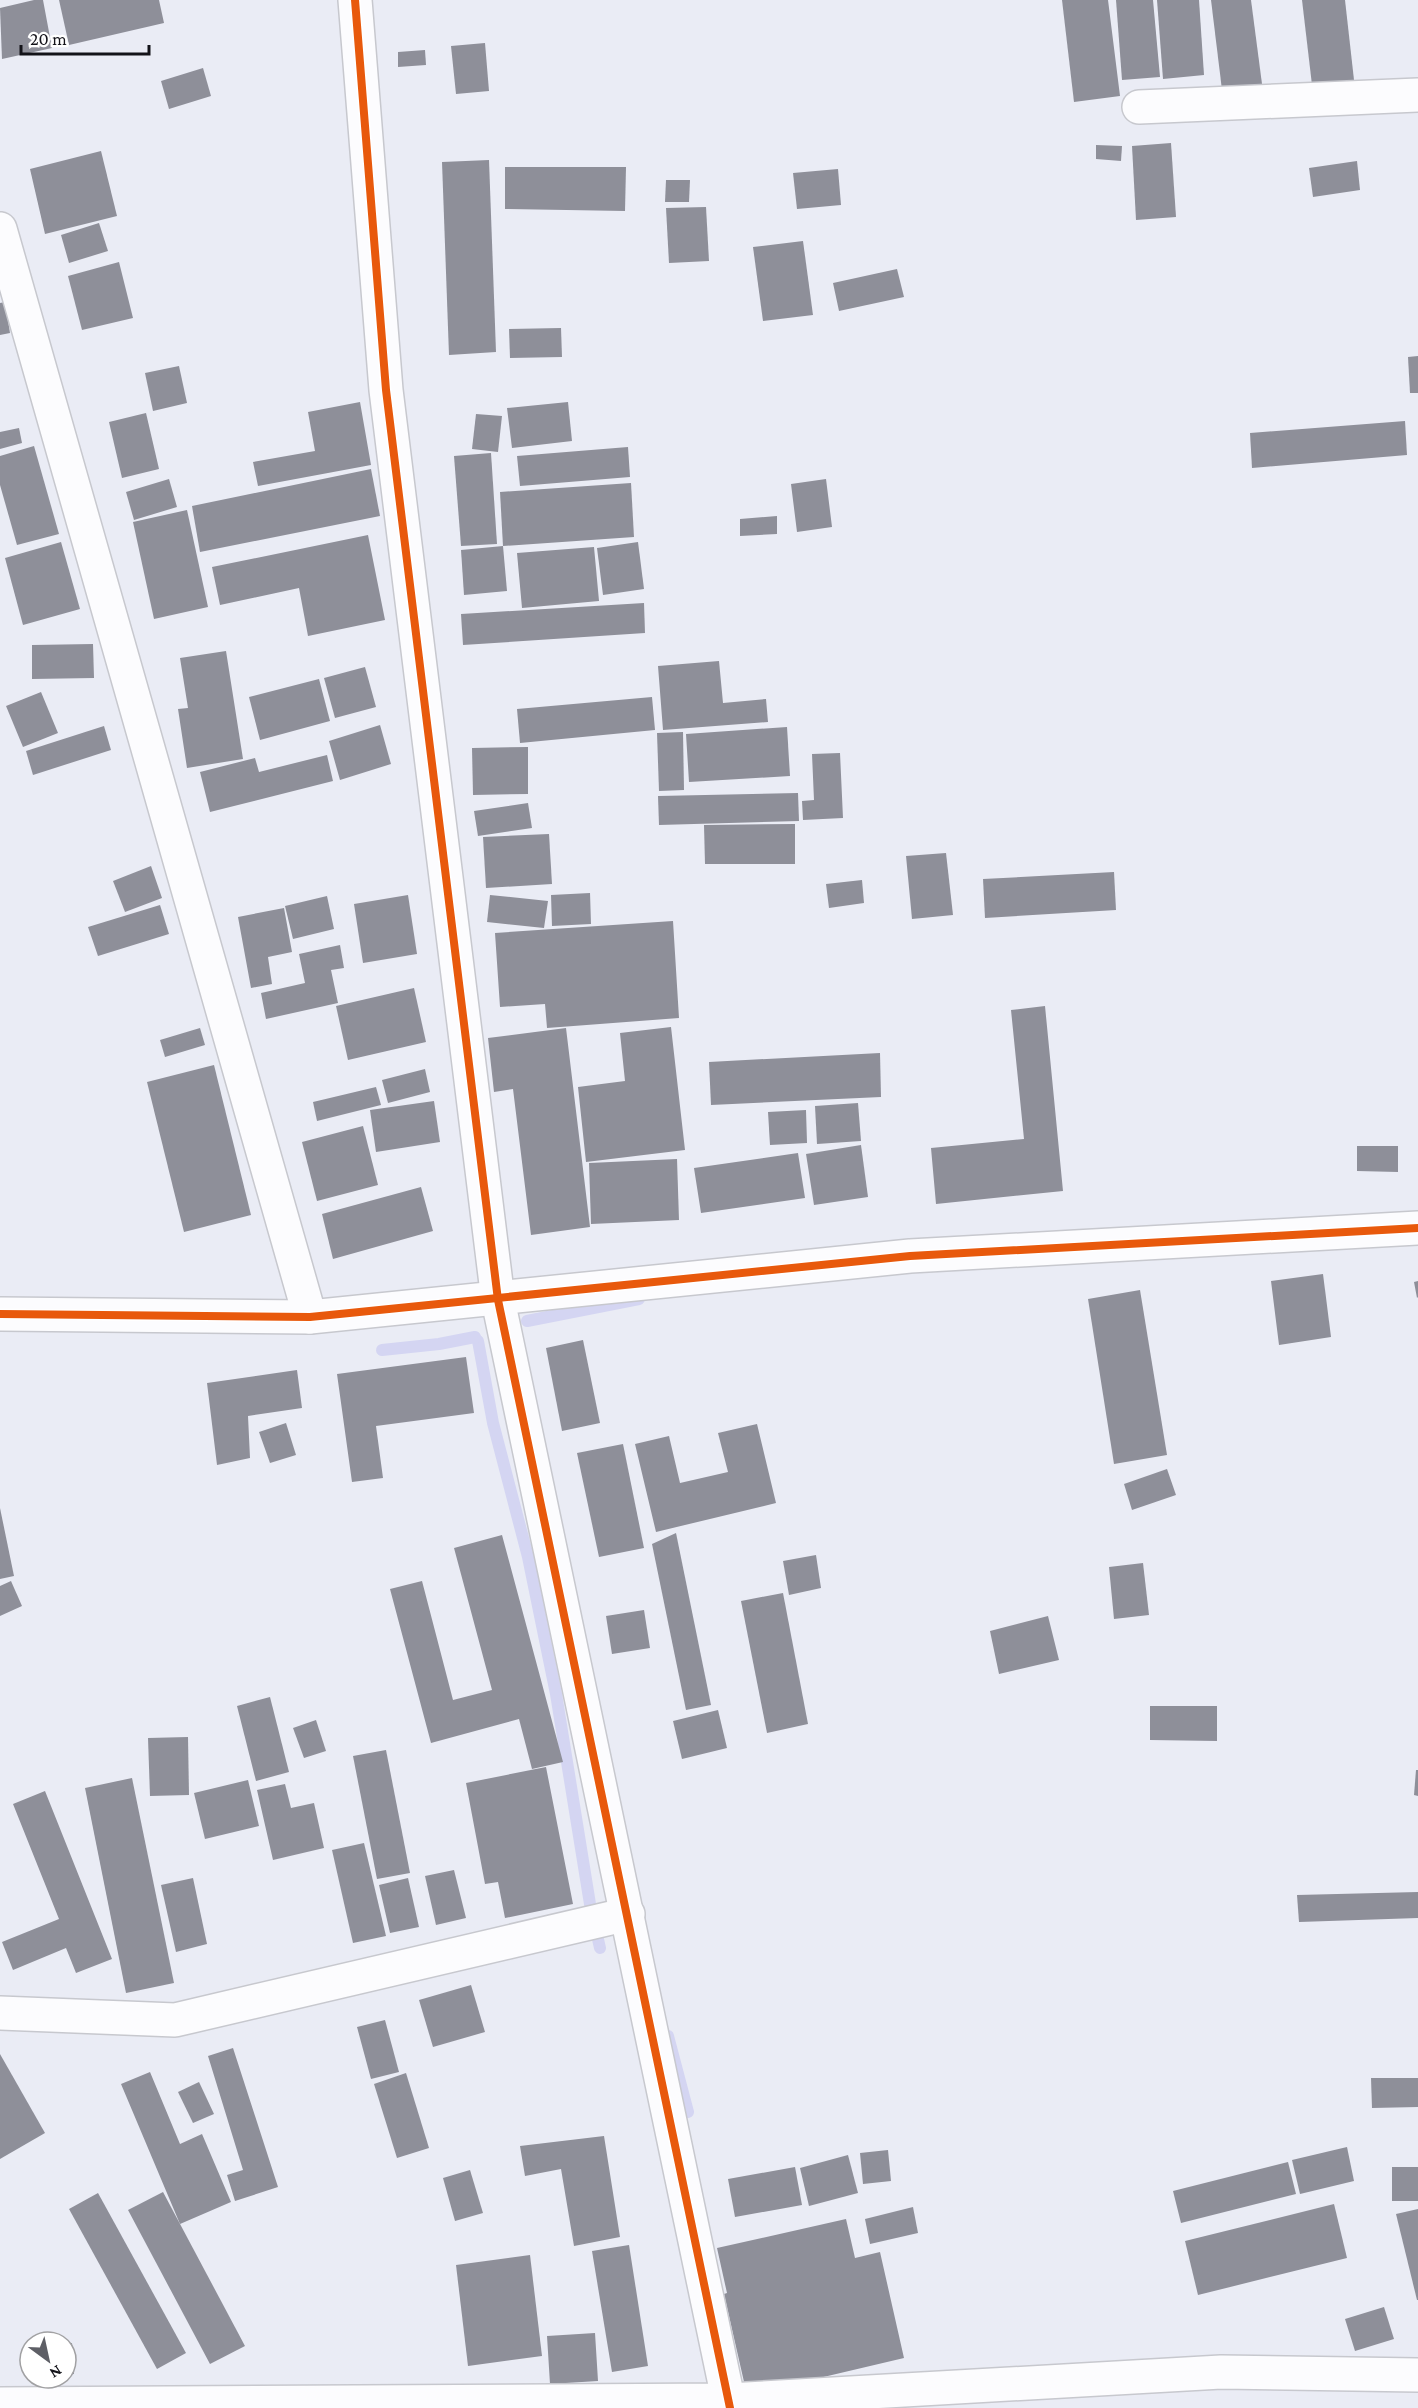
<svg xmlns="http://www.w3.org/2000/svg" width="1418" height="2408" viewBox="0 0 1418 2408" font-family="'Crimson Pro',serif">
  <rect width="100%" height="100%" fill="#eaecf5"/>
  <g fill="none" stroke-linecap="round" stroke-linejoin="round">
    <g stroke="#d4d5f2" stroke-width="12">
      <polyline points="527,1321 639,1299"/>
      <polyline points="478,1341 493,1423 528,1557 556,1694 590,1904 600,1948"/>
      <polyline points="382,1350 439,1344 475,1337"/>
      <polyline points="668,2036 688,2112"/>
    </g>
  </g>
  <g fill="#8e8f99">
    <polygon points="34,0 43,0 52,48 2,59 0,8"/>
    <polygon points="59,0 159,0 164,23 69,45"/>
    <polygon points="1062,0 1108,0 1120,96 1074,102"/>
    <polygon points="1116,0 1153,0 1160,77 1122,80"/>
    <polygon points="1157,0 1199,0 1204,75 1163,79"/>
    <polygon points="1211,0 1251,0 1262,84 1222,90"/>
    <polygon points="1302,0 1345,0 1354,80 1312,85"/>
    <polygon points="485,43 489,91 456,94 451,46"/>
    <polygon points="425,50 426,65 398,67 398,52"/>
    <polygon points="203,68 211,96 169,109 161,81"/>
    <polygon points="1171,143 1176,217 1136,220 1132,146"/>
    <polygon points="1096,145 1122,146 1121,161 1096,159"/>
    <polygon points="101,151 117,216 45,234 30,169"/>
    <polygon points="489,160 496,352 449,355 442,162"/>
    <polygon points="1357,161 1360,190 1313,197 1309,168"/>
    <polygon points="505,167 626,167 625,211 505,209"/>
    <polygon points="838,169 841,205 797,209 793,173"/>
    <polygon points="666,180 690,180 689,202 665,202"/>
    <polygon points="706,207 709,261 669,263 666,208"/>
    <polygon points="99,223 108,251 69,263 61,235"/>
    <polygon points="803,241 813,315 763,321 753,247"/>
    <polygon points="119,262 133,318 82,330 68,276"/>
    <polygon points="897,269 904,297 839,311 833,283"/>
    <polygon points="5,302 10,333 0,335 0,303"/>
    <polygon points="561,328 562,357 510,358 509,329"/>
    <polygon points="1418,356 1418,393 1410,393 1408,357"/>
    <polygon points="179,366 187,403 153,411 145,373"/>
    <polygon points="360,402 371,465 258,486 253,462 315,451 308,412"/>
    <polygon points="568,402 572,441 512,448 507,408"/>
    <polygon points="146,413 159,469 122,478 109,422"/>
    <polygon points="476,414 502,416 498,452 472,449"/>
    <polygon points="1405,421 1407,455 1252,468 1250,433"/>
    <polygon points="19,428 22,443 0,449 0,432"/>
    <polygon points="34,446 59,534 17,545 0,485 0,456"/>
    <polygon points="628,447 630,477 520,486 517,456"/>
    <polygon points="491,453 497,544 461,546 454,456"/>
    <polygon points="371,469 380,516 200,552 192,506"/>
    <polygon points="169,479 177,507 134,520 126,492"/>
    <polygon points="826,479 832,527 797,532 791,484"/>
    <polygon points="631,483 634,537 503,546 500,492"/>
    <polygon points="187,510 208,607 154,619 133,522"/>
    <polygon points="777,516 777,534 740,536 740,519"/>
    <polygon points="368,535 385,620 308,636 299,588 220,605 212,567"/>
    <polygon points="61,542 80,609 23,625 5,558"/>
    <polygon points="638,542 644,589 603,595 597,548"/>
    <polygon points="503,546 507,591 464,595 461,550"/>
    <polygon points="594,547 599,601 522,608 517,553"/>
    <polygon points="644,603 645,633 463,645 461,614"/>
    <polygon points="93,644 94,678 32,679 32,645"/>
    <polygon points="226,651 243,759 187,768 178,709 188,708 180,658"/>
    <polygon points="719,661 723,703 766,699 768,722 663,730 658,666"/>
    <polygon points="365,667 376,707 335,718 324,678"/>
    <polygon points="319,679 330,721 260,740 249,697"/>
    <polygon points="41,692 58,733 23,747 6,706"/>
    <polygon points="652,697 655,730 520,743 517,709"/>
    <polygon points="380,725 391,764 340,780 329,741"/>
    <polygon points="104,726 111,750 33,775 26,751"/>
    <polygon points="787,727 790,776 689,782 686,734"/>
    <polygon points="683,732 684,790 659,791 657,733"/>
    <polygon points="528,747 528,794 473,795 472,748"/>
    <polygon points="840,753 843,818 803,820 802,801 814,800 812,754"/>
    <polygon points="327,755 333,781 210,812 200,772 255,758 259,772"/>
    <polygon points="798,793 799,821 659,825 658,796"/>
    <polygon points="528,803 532,828 478,836 474,811"/>
    <polygon points="795,824 795,864 705,864 704,825"/>
    <polygon points="549,834 552,884 486,888 483,837"/>
    <polygon points="946,853 953,915 912,919 906,856"/>
    <polygon points="151,866 162,898 125,912 113,881"/>
    <polygon points="1114,872 1116,910 985,918 983,879"/>
    <polygon points="862,880 864,903 829,908 826,884"/>
    <polygon points="590,893 591,924 552,926 551,895"/>
    <polygon points="408,895 417,954 363,963 354,904"/>
    <polygon points="490,895 548,901 544,928 487,922"/>
    <polygon points="327,896 334,929 293,939 285,906"/>
    <polygon points="160,905 169,934 98,956 88,927"/>
    <polygon points="284,908 292,952 268,957 272,984 251,988 238,917"/>
    <polygon points="673,921 679,1018 547,1028 545,1004 500,1007 495,933"/>
    <polygon points="340,945 344,968 331,970 338,1003 266,1019 261,993 305,983 299,954"/>
    <polygon points="414,988 426,1042 348,1060 336,1006"/>
    <polygon points="1045,1006 1063,1191 936,1204 931,1148 1024,1139 1011,1010"/>
    <polygon points="671,1027 685,1150 586,1162 578,1087 625,1081 620,1033"/>
    <polygon points="200,1028 205,1045 165,1057 160,1040"/>
    <polygon points="566,1028 590,1227 531,1235 513,1089 494,1092 488,1038"/>
    <polygon points="880,1053 881,1097 711,1105 709,1062"/>
    <polygon points="214,1065 251,1215 184,1232 147,1082"/>
    <polygon points="425,1069 430,1092 388,1103 382,1080"/>
    <polygon points="376,1087 381,1105 317,1121 313,1102"/>
    <polygon points="434,1101 440,1142 376,1152 370,1110"/>
    <polygon points="858,1103 861,1141 817,1144 815,1106"/>
    <polygon points="806,1110 807,1143 770,1145 768,1112"/>
    <polygon points="363,1126 378,1185 317,1201 302,1142"/>
    <polygon points="861,1145 868,1197 814,1205 806,1154"/>
    <polygon points="1357,1146 1398,1146 1398,1172 1357,1171"/>
    <polygon points="798,1153 805,1198 701,1213 694,1168"/>
    <polygon points="677,1159 679,1220 591,1224 589,1163"/>
    <polygon points="421,1187 433,1231 333,1259 322,1214"/>
    <polygon points="1323,1274 1331,1337 1279,1345 1271,1281"/>
    <polygon points="1418,1281 1418,1297 1417,1298 1414,1282"/>
    <polygon points="1140,1290 1167,1455 1114,1464 1088,1299"/>
    <polygon points="583,1340 600,1423 562,1431 546,1348"/>
    <polygon points="466,1357 474,1413 376,1426 383,1478 352,1482 337,1374"/>
    <polygon points="297,1370 302,1408 248,1416 250,1458 217,1465 207,1383"/>
    <polygon points="286,1423 296,1455 270,1463 259,1432"/>
    <polygon points="757,1424 776,1503 656,1532 635,1444 669,1436 680,1483 728,1472 718,1433"/>
    <polygon points="623,1444 644,1548 599,1557 577,1453"/>
    <polygon points="1167,1469 1176,1495 1132,1510 1124,1484"/>
    <polygon points="0,1508 14,1576 0,1579"/>
    <polygon points="676,1533 711,1705 686,1710 652,1544"/>
    <polygon points="502,1535 563,1762 532,1769 519,1719 431,1743 390,1589 422,1581 453,1700 492,1690 454,1548"/>
    <polygon points="816,1555 821,1588 789,1595 783,1561"/>
    <polygon points="1143,1563 1149,1615 1114,1619 1109,1567"/>
    <polygon points="11,1581 22,1606 0,1616 0,1586"/>
    <polygon points="783,1593 808,1724 767,1733 741,1601"/>
    <polygon points="644,1610 650,1648 612,1654 606,1616"/>
    <polygon points="1048,1616 1059,1660 999,1674 990,1631"/>
    <polygon points="270,1697 289,1772 256,1781 237,1706"/>
    <polygon points="1150,1706 1217,1706 1217,1741 1150,1740"/>
    <polygon points="718,1710 727,1748 682,1759 673,1721"/>
    <polygon points="316,1720 326,1751 304,1758 293,1728"/>
    <polygon points="188,1737 189,1795 150,1796 148,1738"/>
    <polygon points="386,1750 410,1873 377,1879 353,1756"/>
    <polygon points="546,1767 573,1904 505,1918 498,1882 485,1884 466,1783"/>
    <polygon points="1416,1770 1418,1770 1418,1796 1414,1795"/>
    <polygon points="132,1778 174,1983 126,1993 85,1788"/>
    <polygon points="248,1780 259,1826 205,1839 194,1793"/>
    <polygon points="285,1784 291,1808 314,1803 324,1848 273,1860 257,1790"/>
    <polygon points="45,1791 112,1959 76,1973 66,1948 13,1970 2,1942 59,1919 13,1804"/>
    <polygon points="364,1843 386,1936 353,1943 332,1850"/>
    <polygon points="454,1870 466,1918 436,1925 425,1876"/>
    <polygon points="193,1878 207,1944 176,1952 161,1885"/>
    <polygon points="408,1878 419,1927 390,1933 379,1885"/>
    <polygon points="1418,1892 1418,1918 1299,1922 1297,1895"/>
    <polygon points="471,1985 485,2032 433,2047 419,2000"/>
    <polygon points="385,2020 399,2072 371,2079 357,2027"/>
    <polygon points="233,2048 278,2187 235,2201 227,2175 243,2170 208,2056"/>
    <polygon points="0,2054 45,2133 0,2159"/>
    <polygon points="150,2072 180,2144 202,2134 231,2202 180,2224 121,2084"/>
    <polygon points="406,2073 429,2148 397,2158 374,2084"/>
    <polygon points="1371,2078 1418,2078 1418,2107 1372,2108"/>
    <polygon points="199,2082 214,2114 193,2123 178,2092"/>
    <polygon points="604,2136 620,2237 574,2246 561,2169 525,2176 520,2146"/>
    <polygon points="1347,2147 1354,2181 1300,2194 1292,2160"/>
    <polygon points="888,2150 891,2181 863,2184 860,2153"/>
    <polygon points="848,2155 858,2193 809,2206 800,2168"/>
    <polygon points="1288,2162 1296,2194 1181,2223 1173,2191"/>
    <polygon points="795,2167 802,2205 735,2217 728,2179"/>
    <rect x="1392" y="2167" width="26" height="34"/>
    <polygon points="470,2170 483,2213 455,2221 443,2178"/>
    <polygon points="163,2192 245,2346 210,2364 128,2210"/>
    <polygon points="98,2193 186,2353 157,2369 69,2209"/>
    <polygon points="1334,2204 1347,2258 1198,2295 1185,2241"/>
    <polygon points="913,2207 918,2233 870,2244 865,2219"/>
    <polygon points="1418,2209 1418,2300 1417,2300 1396,2214"/>
    <polygon points="846,2219 855,2258 880,2252 904,2358 747,2395 724,2294 727,2293 717,2248"/>
    <polygon points="629,2245 648,2366 612,2372 592,2251"/>
    <polygon points="530,2255 542,2356 468,2366 456,2265"/>
    <polygon points="1384,2307 1394,2339 1355,2351 1345,2319"/>
    <polygon points="595,2333 598,2381 550,2384 547,2336"/>
    <polygon points="72,2343 74,2374 66,2375 66,2344"/>
  </g>
  <g fill="none" stroke-linecap="round" stroke-linejoin="round">
    <g stroke="#c7c8ce" stroke-width="36">
      <g id="minor">
        <polyline points="355,0 386,390 498,1300 730,2408"/>
        <polyline points="1139,107 1418,95"/>
        <polyline points="0,229 310,1317"/>
        <polyline points="0,1314 310,1317 910,1256 1418,1228"/>
        <polyline points="0,2013 175,2020 628,1914"/>
        <polyline points="0,2404 729,2400 1221,2372 1418,2375"/>
      </g>
    </g>
    <use href="#minor" stroke="#fcfcfe" stroke-width="33"/>
    <g stroke="#fff" stroke-width="11">
      <g id="cycleway">
        <polyline points="355,0 386,390 498,1300 730,2408"/>
        <polyline points="0,1314 310,1317 910,1256 1418,1228"/>
      </g>
    </g>
    <use href="#cycleway" stroke="#e8590c" stroke-width="8"/>
  </g>
  <g transform="translate(48 2360) rotate(147)"><circle r="28" fill="#ffffff" stroke="#a1a1a3" stroke-width="1.5"/>
  <path d="M0-4.5L10 22L0 15L-10 22Z" fill="#5e5f66"/>
  <text y="-9" font-size="16" font-weight="bold" text-anchor="middle" fill="#131319">N</text>
  </g>
  <path d="M21 45v9h128v-9" fill="none" stroke="#131319" stroke-width="3"/>
  <text x="30" y="45" font-size="18" fill="#131319" stroke="#ffffff" stroke-width="4.5" paint-order="stroke">20 m</text>
</svg>
